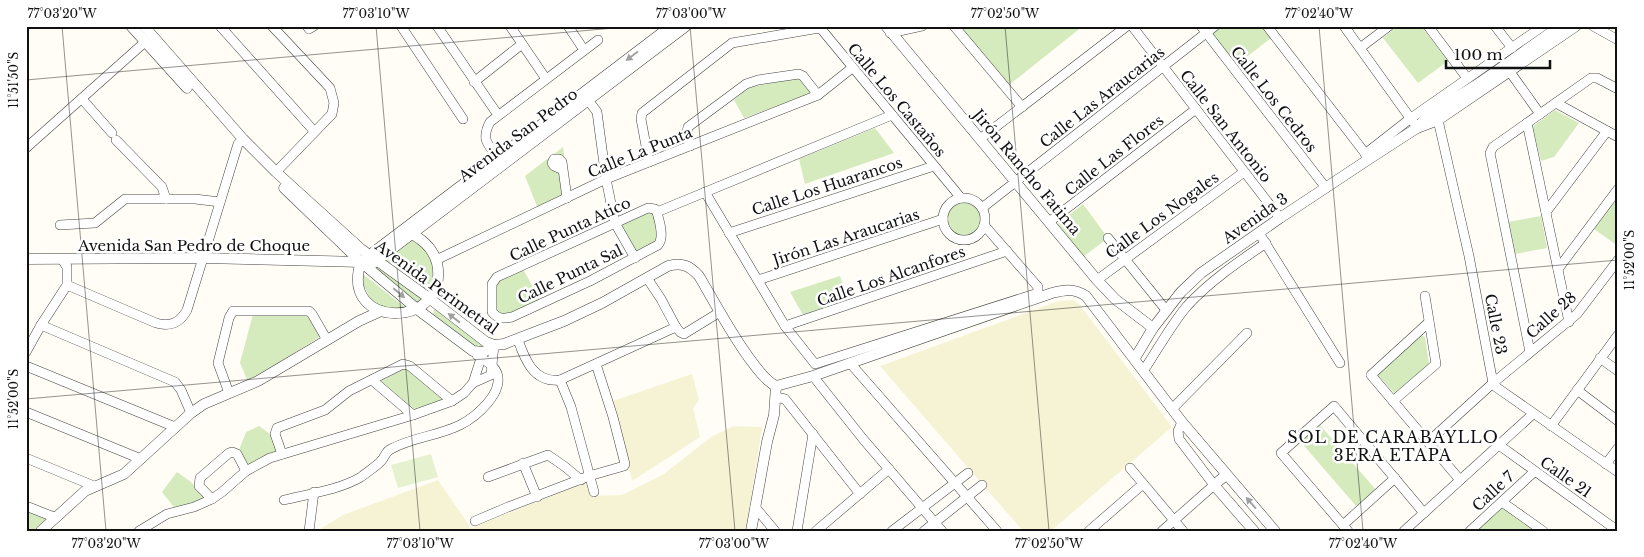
<svg xmlns="http://www.w3.org/2000/svg" width="1644" height="557" viewBox="0 0 1644 557" font-family="'Libre Baskerville',serif">
  <rect width="100%" height="100%" fill="#fffdf5"/>
  <g fill="#f6f3d4">
    <polygon points="1073,300 1079,304 1172,427 1051,531 1023,531 880,366 1059,301"/>
    <polygon points="692,374 699,400 693,408 700,437 632,481 613,401"/>
    <polygon points="734,426 762,427 746,531 317,531 343,515 438,480 471,528 587,482 594,496 622,495 664,474 711,437"/>
  </g>
  <g fill="#d5ebbd">
    <polygon points="960,26 1083,26 1009,85"/>
    <polygon points="1220,26 1261,26 1271,38 1235,66 1210,34"/>
    <polygon points="1398,26 1421,26 1448,61 1418,83 1383,38"/>
    <polygon points="799,78 812,93 744,118 734,100 750,87"/>
    <polygon points="1555,110 1579,123 1554,157 1541,161 1532,127"/>
    <polygon points="875,128 894,153 805,184 799,159"/>
    <polygon points="563,147 569,193 538,209 525,176"/>
    <circle cx="964" cy="219" r="17"/>
    <polygon points="1613,202 1618,206 1618,246 1594,229"/>
    <polygon points="1083,204 1108,238 1083,257 1058,224"/>
    <polygon points="648,211 653,212 657,240 635,255 620,224"/>
    <polygon points="1541,216 1547,248 1515,254 1508,222"/>
    <path d="M411,239C432,247 439,274 427,292L384,259Z"/>
    <polygon points="376,263 423,299 418,303 416,302 375,270"/>
    <polygon points="523,269 541,302 509,315 503,315 494,310 495,282"/>
    <path d="M359,271L406,308C375,313 367,298 359,271Z"/>
    <polygon points="840,276 848,299 803,315 790,292"/>
    <polygon points="434,309 436,309 482,345 482,347 479,350 433,315"/>
    <polygon points="253,314 307,314 321,336 248,382 240,363"/>
    <polygon points="1421,335 1425,337 1429,364 1395,394 1378,375"/>
    <polygon points="405,368 443,400 414,409 381,381"/>
    <polygon points="1319,424 1376,490 1356,506 1300,441"/>
    <polygon points="259,426 270,434 277,451 248,465 239,450 246,432"/>
    <polygon points="177,472 191,482 205,498 194,504 174,507 162,492"/>
    <polygon points="1501,507 1534,531 1476,531"/>
    <polygon points="26,510 48,519 35,531 26,531"/>
  </g>
  <polygon fill="#e6f2cf" points="431,454 438,477 398,488 391,465"/>
  <g fill="none" stroke-linecap="round" stroke-linejoin="round">
    <g stroke="#444" stroke-width="10">
      <g id="minor">
        <polyline points="220,26 314,131"/>
        <polyline points="272,26 330,88 334,103 332,114 276,172"/>
        <polyline points="307,26 309,29 314,26"/>
        <polyline points="401,26 463,119"/>
        <polyline points="437,26 498,115"/>
        <polyline points="510,26 546,79"/>
        <polyline points="568,26 584,50"/>
        <polyline points="954,26 1022,107"/>
        <polyline points="1132,26 1280,218"/>
        <polyline points="1201,26 1326,188"/>
        <polyline points="1267,26 1368,157"/>
        <polyline points="1344,26 1413,122"/>
        <polyline points="1428,26 1467,78"/>
        <polyline points="1495,26 1512,48"/>
        <polyline points="1593,26 1618,40"/>
        <polyline points="890,33 922,26"/>
        <polyline points="1360,48 1389,26"/>
        <polyline points="1510,72 1540,114"/>
        <polyline points="474,82 522,44"/>
        <polyline points="585,96 597,112 606,179 615,223 635,258"/>
        <polyline points="82,99 112,133"/>
        <polyline points="1556,103 1618,137"/>
        <polyline points="1438,120 1469,256 1493,383 1496,387 1618,472"/>
        <polyline points="1527,123 1569,322"/>
        <polyline points="980,139 1127,26"/>
        <polyline points="116,140 162,187 166,199"/>
        <polyline points="690,146 687,132 688,127 746,84 758,80 799,74 803,76 818,95"/>
        <polyline points="26,148 145,42"/>
        <polyline points="1365,154 1411,118 1543,26"/>
        <path d="M499,158C487,144 481,139 490,122L598,40"/>
        <polyline points="649,162 641,119 642,113 732,43 819,28 822,30 961,198"/>
        <polyline points="563,170 554,166 552,163 554,159 559,159 562,162 567,198"/>
        <polyline points="705,192 785,326 815,364 1038,293 1038,287 984,225"/>
        <circle cx="964" cy="219" r="21"/>
        <path d="M648,208L655,209L657,212C659,221 665,237 658,245L590,281L512,317C503,319 498,319 492,312V284L497,277Z"/>
        <polyline points="982,208 1215,26"/>
        <polyline points="657,212 892,115"/>
        <polyline points="1546,212 1607,131"/>
        <polyline points="1049,222 1196,109"/>
        <polyline points="60,225 95,223 125,199 195,199 220,202"/>
        <polyline points="729,233 934,166"/>
        <polyline points="1259,233 1340,363"/>
        <polyline points="1108,238 1166,310"/>
        <polyline points="436,260 606,179 818,95 852,68"/>
        <polyline points="1558,269 1618,189"/>
        <polyline points="647,278 661,299 676,327"/>
        <polyline points="758,280 943,219"/>
        <polyline points="1097,280 1244,172"/>
        <path d="M67,285L156,323C170,327 180,323 187,310L238,144L243,139"/>
        <polyline points="1428,323 1371,375 1460,480"/>
        <polyline points="41,325 175,382 181,390 191,413"/>
        <polyline points="785,326 1007,251"/>
        <path d="M518,340C525,360 534,383 560,380L676,327L680,332L684,334L715,315"/>
        <polyline points="26,352 41,325 67,285 67,267 62,259"/>
        <polyline points="1530,352 1490,153 1493,147 1591,78 1597,78 1618,89"/>
        <polyline points="1600,358 1618,371"/>
        <polyline points="850,363 997,531"/>
        <polyline points="26,366 175,427"/>
        <path d="M1144,370C1158,349 1171,325 1187,306C1210,281 1238,262 1266,243"/>
        <polyline points="813,376 863,439 942,531"/>
        <polyline points="372,380 413,415"/>
        <polyline points="560,380 571,407 594,492"/>
        <polyline points="473,383 491,375 494,345"/>
        <polyline points="1577,390 1618,421"/>
        <polyline points="229,393 218,363 229,318 233,311 309,311 312,314 327,340"/>
        <polyline points="776,397 785,399 860,494"/>
        <polyline points="1393,401 1436,364 1425,296"/>
        <polyline points="1172,409 1247,333"/>
        <polyline points="26,412 141,459"/>
        <polyline points="1551,426 1618,335"/>
        <polyline points="1428,442 1493,383 1577,314 1618,260"/>
        <polyline points="1499,445 1618,531"/>
        <polyline points="282,454 275,434 277,428 325,410 349,391 403,364 410,366 452,401"/>
        <polyline points="26,458 94,486"/>
        <polyline points="523,463 537,497"/>
        <polyline points="1606,464 1618,448"/>
        <polyline points="1130,468 1183,531"/>
        <polyline points="488,477 548,455 564,466 581,480"/>
        <polyline points="212,499 199,486 200,478 229,453 232,452 237,454 246,471"/>
        <path d="M284,500C308,494 339,490 361,477C367,472 377,466 382,460C385,456 386,451 391,449C413,437 438,436 460,425C476,417 504,393 497,373C494,365 483,359 477,355"/>
        <polyline points="1502,502 1543,531"/>
        <polyline points="26,506 54,517"/>
        <polyline points="755,507 775,531"/>
        <polyline points="475,521 508,507 589,476 624,466 625,464 613,417 596,364"/>
        <polyline points="1343,525 1395,478"/>
        <polyline points="139,531 167,514 194,507 212,499 222,492 246,471 270,458 413,415 452,401 464,393 473,383 481,358"/>
        <polyline points="309,531 314,492"/>
        <polyline points="797,531 813,434"/>
        <polyline points="816,531 889,469"/>
        <polyline points="892,531 968,473"/>
        <polyline points="924,531 982,485"/>
        <polyline points="1089,531 1143,484"/>
        <polyline points="1162,531 1214,485 1179,439 1178,431 1182,422"/>
        <polyline points="1348,531 1281,453 1334,406 1424,513"/>
        <polyline points="1404,531 1533,414"/>
        <polyline points="1470,531 1534,472"/>
      </g>
    </g>
    <g stroke="#444" stroke-width="11">
      <g id="tertiary">
        <polyline points="131,26 187,88"/>
        <path d="M144,26L243,139L276,172L361,249L429,298L486,342L494,345L504,344L564,321L602,303L668,266C682,262 690,266 699,276C714,301 753,375 776,386L813,376L1052,293C1065,290 1074,288 1086,296L1182,422L1275,531"/>
        <polyline points="886,26 1097,280 1115,299 1153,328"/>
        <path d="M1417,128C1431,109 1454,100 1473,87C1503,67 1531,46 1560,26"/>
        <polyline points="284,188 361,262 417,309 473,351 484,352 494,345"/>
        <polyline points="366,258 671,26"/>
        <polyline points="26,259 203,258 361,262"/>
        <path d="M361,262C338,331 451,329 437,263C433,248 421,237 406,232"/>
        <polyline points="372,264 686,26"/>
        <polyline points="1135,358 1153,328 1181,292 1201,273 1280,218 1369,159 1417,128 1438,120 1576,26"/>
        <polyline points="1226,475 1214,485 1254,531"/>
        <polyline points="41,531 85,491 124,474 191,413 204,404 258,381 359,321 381,311"/>
        <polyline points="751,531 767,442 774,415 776,386"/>
      </g>
    </g>
    <use href="#minor" stroke="#fff" stroke-width="9"/>
    <use href="#tertiary" stroke="#fff" stroke-width="10"/>
  </g>
  <defs><path id="oneway-solid" d="M-6-.8H1V-3.2L6.5 0L1 3.2V.8H-6Z" transform="scale(1.25)"/></defs>
  <g fill="#a0a0a0">
    <use href="#oneway-solid" transform="translate(632 56) rotate(143)"/>
    <use href="#oneway-solid" transform="translate(399 293) rotate(40)"/>
    <use href="#oneway-solid" transform="translate(454 318) rotate(-142)"/>
    <use href="#oneway-solid" transform="translate(1251 503) rotate(-131)"/>
  </g>
  <path fill="none" stroke="#111" stroke-width="1" stroke-opacity="0.45" d="M62,26L106,531M376,26L420,531M690,26L735,531M1005,26L1049,531M1319,26L1363,531M26,80L637,26M26,399L1618,260"/>
  <g text-anchor="middle" dominant-baseline="central" stroke-width="5" stroke-linejoin="round" paint-order="stroke">
    <g font-size="15" fill="#111" stroke="#fff">
      <text transform="translate(1102 97) rotate(-38)">Calle Las Araucarias</text>
      <text transform="translate(1274 99) rotate(52)">Calle Los Cedros</text>
      <text transform="translate(897 100) rotate(50)">Calle Los Castaños</text>
      <text transform="translate(1226 126) rotate(52)">Calle San Antonio</text>
      <text transform="translate(518 135) rotate(-37)">Avenida San Pedro</text>
      <text transform="translate(640 152) rotate(-22)">Calle La Punta</text>
      <text transform="translate(1114 155) rotate(-38)">Calle Las Flores</text>
      <text transform="translate(1027 172) rotate(50)">Jirón Rancho Fatima</text>
      <text transform="translate(827 186) rotate(-18)">Calle Los Huarancos</text>
      <text transform="translate(1162 215) rotate(-36)">Calle Los Nogales</text>
      <text transform="translate(1255 218) rotate(-35)">Avenida 3</text>
      <text transform="translate(570 229) rotate(-25)">Calle Punta Atico</text>
      <text transform="translate(846 237) rotate(-18)">Jirón Las Araucarias</text>
      <text x="194" y="245">Avenida San Pedro de Choque</text>
      <text transform="translate(570 274) rotate(-26)">Calle Punta Sal</text>
      <text transform="translate(891 276) rotate(-19)">Calle Los Alcanfores</text>
      <text transform="translate(437 287) rotate(36)">Avenida Perimetral</text>
      <text transform="translate(1551 315) rotate(-42)">Calle 28</text>
      <text transform="translate(1496 324) rotate(79)">Calle 23</text>
      <text transform="translate(1566 477) rotate(35)">Calle 21</text>
      <text transform="translate(1493 491) rotate(-43)">Calle 7</text>
    </g>
    <g font-size="16" letter-spacing="1" fill="#111" stroke="#fff">
      <text x="1393" y="437">SOL DE CARABAYLLO<tspan x="1393" dy="18">3ERA ETAPA</tspan></text>
    </g>
  </g>
  <rect width="1644" height="557" fill="none" stroke="#ffffff" stroke-width="55"/>
  <path d="M1446 60v8h104v-8" fill="none" stroke="#111111" stroke-width="2.5"/>
  <text x="1454" y="60" font-size="15" fill="#111111" stroke="#ffffff" stroke-width="4" paint-order="stroke">100 m</text>
  <rect x="28" y="28" width="1588" height="502" fill="none" stroke="#111" stroke-width="2"/>
  <g font-size="12" text-anchor="middle" fill="#111">
    <text x="62" y="18">77°03'20"W</text>
    <text x="376" y="18">77°03'10"W</text>
    <text x="691" y="18">77°03'00"W</text>
    <text x="1005" y="18">77°02'50"W</text>
    <text x="1319" y="18">77°02'40"W</text>
    <text transform="translate(14 80) rotate(-90)" y="4">11°51'50"S</text>
    <text transform="translate(1630 260) rotate(-90)" y="4">11°52'00"S</text>
    <text transform="translate(14 399) rotate(-90)" y="4">11°52'00"S</text>
    <text x="106" y="548">77°03'20"W</text>
    <text x="420" y="548">77°03'10"W</text>
    <text x="734" y="548">77°03'00"W</text>
    <text x="1049" y="548">77°02'50"W</text>
    <text x="1363" y="548">77°02'40"W</text>
  </g>
</svg>
